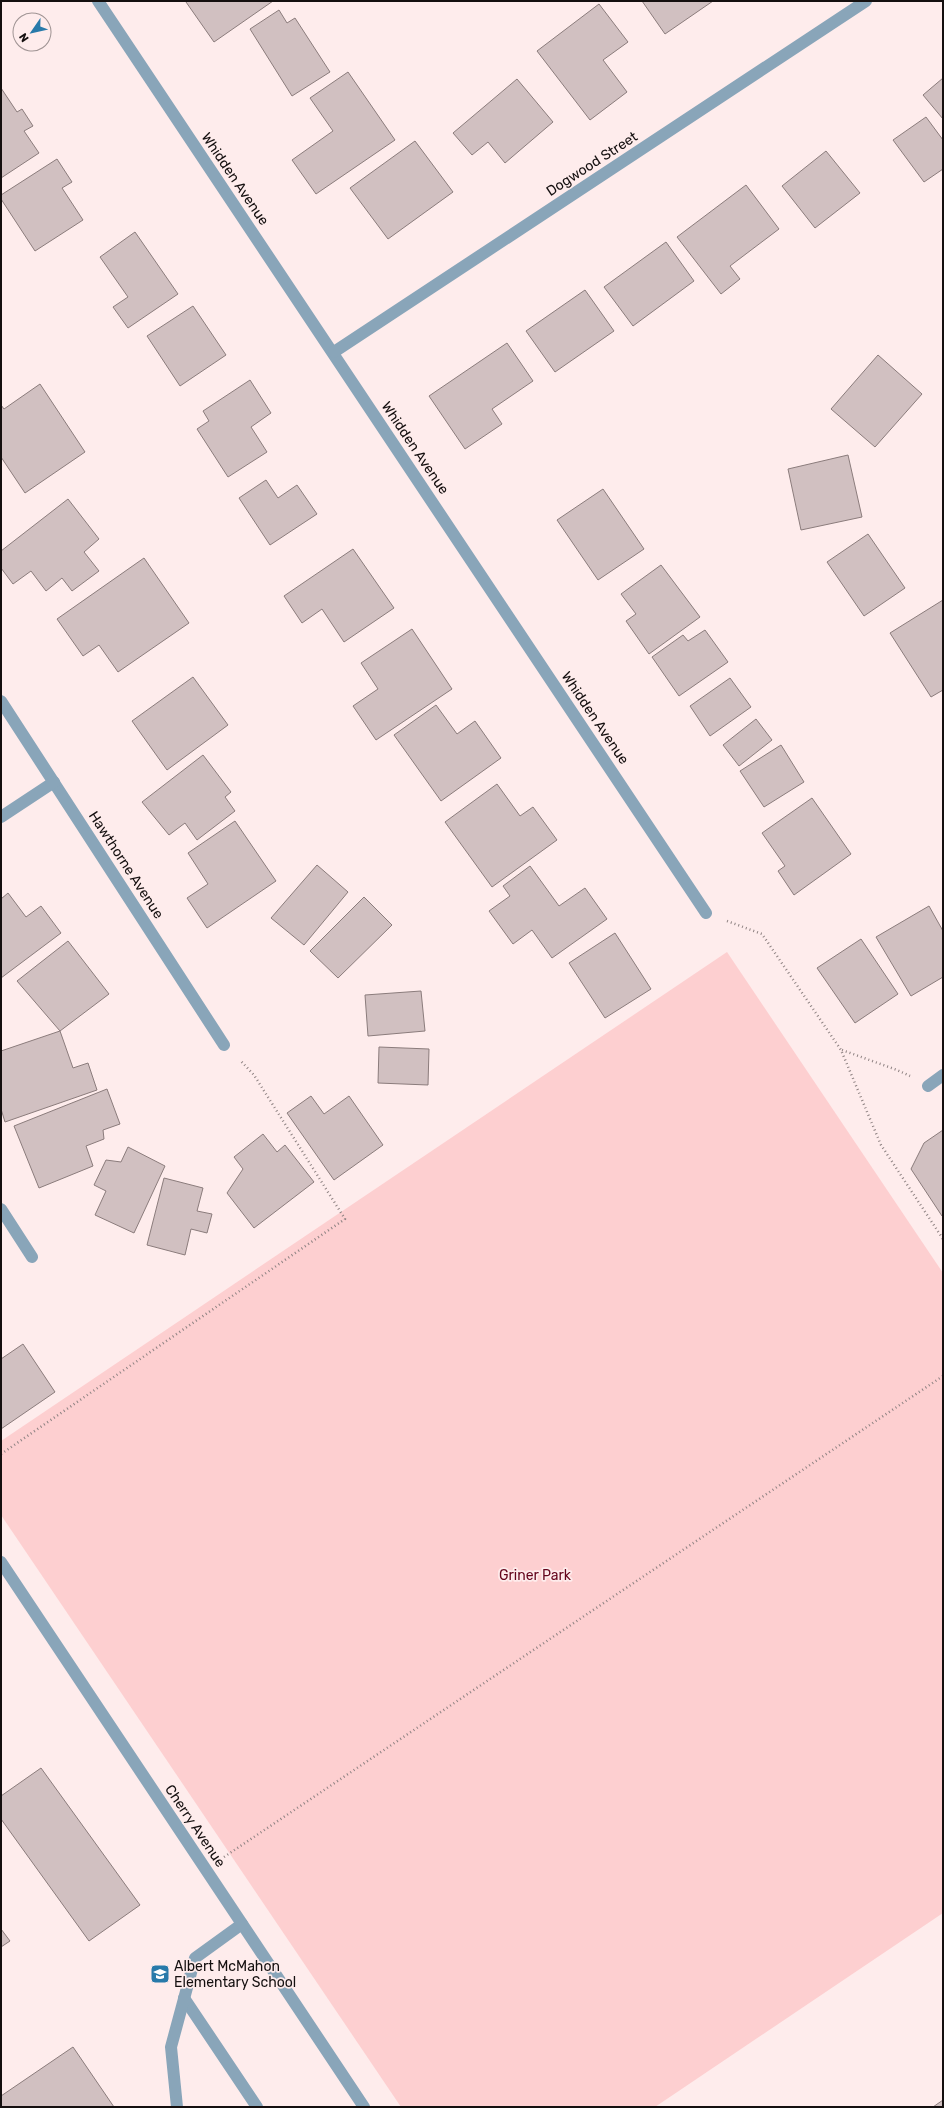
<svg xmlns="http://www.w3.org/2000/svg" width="944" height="2108" viewBox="0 0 944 2108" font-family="Rubik,sans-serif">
  <rect width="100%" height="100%" fill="#feecec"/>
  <polygon fill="#fdcfd0" points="727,952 943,1273 943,1913 655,2107 401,2107 1,1515 1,1441"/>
  <g fill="#d1c0c1" stroke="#8b7c7c">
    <polygon points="188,1 273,1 214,42 186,2"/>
    <polygon points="642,1 713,1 665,34"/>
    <polygon points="599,4 628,42 603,60 627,92 590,120 537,51"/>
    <polygon points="279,10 287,23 295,18 330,72 292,96 250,29"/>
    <polygon points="348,72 395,140 316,194 292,160 333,131 310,98"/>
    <polygon points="943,78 943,119 923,95"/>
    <polygon points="517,79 553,122 505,163 488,142 472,155 453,133"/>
    <polygon points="1,88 17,112 22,109 33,126 24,131 39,153 1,178"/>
    <polygon points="926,117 943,140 943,169 924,182 893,140"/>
    <polygon points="415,141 453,192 388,239 350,188"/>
    <polygon points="826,151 860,193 815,228 782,186"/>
    <polygon points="57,159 72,182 62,188 83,220 35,251 1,199 1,195"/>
    <polygon points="746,185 779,229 730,266 740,279 721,294 677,237"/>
    <polygon points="135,232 178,294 128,328 113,307 128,297 100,257"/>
    <polygon points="666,242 694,281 633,326 604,287"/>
    <polygon points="585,290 614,331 555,372 526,331"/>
    <polygon points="193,306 226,355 180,386 147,336"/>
    <polygon points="507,343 533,381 492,409 502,424 465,449 429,396"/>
    <polygon points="878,355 922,394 875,447 831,409"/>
    <polygon points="250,380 271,413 251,427 267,452 228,477 197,429 209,421 203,411"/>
    <polygon points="40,384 85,452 25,493 1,457 1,405 4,409"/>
    <polygon points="848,455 862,517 801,530 788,469"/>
    <polygon points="266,480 278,498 297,485 317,514 270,545 239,498"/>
    <polygon points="603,489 644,549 598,580 557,520"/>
    <polygon points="68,499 99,539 84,552 99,571 72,591 62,578 46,591 31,571 13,584 1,568 1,551"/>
    <polygon points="868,534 905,588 864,616 827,562"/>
    <polygon points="353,549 394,608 344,642 322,609 302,623 284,596"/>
    <polygon points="144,558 189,623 118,672 99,645 83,656 57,619"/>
    <polygon points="661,565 700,617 649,654 626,621 636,614 621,594"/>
    <polygon points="943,600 943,690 931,697 890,633"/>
    <polygon points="412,629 452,689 376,740 353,706 378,689 361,663"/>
    <polygon points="705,630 728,662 679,696 652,657 683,635 688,641"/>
    <polygon points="193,677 228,725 167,770 132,721"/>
    <polygon points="730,678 751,707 710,736 690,706"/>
    <polygon points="436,705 457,734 475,721 501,758 441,801 394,735"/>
    <polygon points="756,719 772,740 739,766 723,745"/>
    <polygon points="781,745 804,782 764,807 740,771"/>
    <polygon points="203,755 231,792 225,797 235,811 197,840 185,823 169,835 142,802"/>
    <polygon points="497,784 520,816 533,807 557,840 492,887 445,822"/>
    <polygon points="812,798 851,854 794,895 778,871 785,866 762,833"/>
    <polygon points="235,821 276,881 207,928 187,898 208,884 188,853"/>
    <polygon points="317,865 348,892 304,945 271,918"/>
    <polygon points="530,866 559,906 585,888 607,919 552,958 532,930 513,944 489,911 510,896 503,886"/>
    <polygon points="8,893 26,917 41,906 61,933 1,978 1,899"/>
    <polygon points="364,897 392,925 338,978 310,951"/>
    <polygon points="929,906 943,931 943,977 911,996 876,937"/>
    <polygon points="615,933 651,989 605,1018 569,963"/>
    <polygon points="861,939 898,994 855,1023 817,968"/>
    <polygon points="68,941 109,994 60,1031 17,981"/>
    <polygon points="421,991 425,1031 368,1036 365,995"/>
    <polygon points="60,1031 73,1068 88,1063 97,1090 5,1122 1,1109 1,1051"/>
    <polygon points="379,1047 429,1049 428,1085 378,1083"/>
    <polygon points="107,1089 120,1124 103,1130 104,1139 86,1146 93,1166 39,1188 14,1126"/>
    <polygon points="311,1096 324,1114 349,1096 383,1145 334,1180 287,1113"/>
    <polygon points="943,1130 943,1215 942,1216 911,1169 924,1143"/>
    <polygon points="263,1134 277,1152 285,1145 314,1182 254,1228 227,1193 243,1169 234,1157"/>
    <polygon points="128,1147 165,1166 134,1233 95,1215 106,1191 94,1185 106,1160 121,1162"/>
    <polygon points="164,1178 203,1188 197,1211 212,1214 207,1233 191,1229 185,1255 147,1245"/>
    <polygon points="23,1344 55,1392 1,1429 1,1359"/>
    <polygon points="41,1768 140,1905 89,1941 1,1819 1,1796"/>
    <polygon points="1,1929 10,1941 1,1947"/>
    <polygon points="73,2047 114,2107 1,2107 1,2096"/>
    <polygon points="943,2100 943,2107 933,2107"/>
  </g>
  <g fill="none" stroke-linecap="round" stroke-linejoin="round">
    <g stroke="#8f8383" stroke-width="2.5" stroke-dasharray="1 3" stroke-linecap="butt">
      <polyline points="727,921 762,934 841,1050 881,1145 943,1239"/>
      <polyline points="842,1050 897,1070 910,1076"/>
      <polyline points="1,1454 345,1219 254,1075 240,1060"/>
      <polyline points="224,1857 943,1376"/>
    </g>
    <g stroke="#89a5b9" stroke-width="12">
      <polyline points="184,1998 257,2107"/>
      <polyline points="177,2107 171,2047 195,1958 242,1924"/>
    </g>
    <g stroke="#89a5b9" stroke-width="12">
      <polyline points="98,1 706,913"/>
      <polyline points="334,352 866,1"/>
      <polyline points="1,701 224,1045"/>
      <polyline points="1,817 54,782"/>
      <polyline points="928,1086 943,1075"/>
      <polyline points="1,1209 32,1257"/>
    </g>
    <polyline stroke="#89a5b9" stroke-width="12" points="1,1562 364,2107"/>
  </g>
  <defs>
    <g id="school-square" transform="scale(1)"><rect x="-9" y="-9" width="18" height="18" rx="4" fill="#287aaa" stroke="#feecec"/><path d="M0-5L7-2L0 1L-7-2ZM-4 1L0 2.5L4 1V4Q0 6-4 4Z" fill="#fff"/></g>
  </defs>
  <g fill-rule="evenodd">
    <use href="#school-square" x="160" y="1974"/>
  </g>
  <g text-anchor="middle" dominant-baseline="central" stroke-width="3.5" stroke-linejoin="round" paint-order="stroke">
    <g font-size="14" fill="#140f0f" stroke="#feecec">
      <text transform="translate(592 164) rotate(-33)">Dogwood Street</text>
      <text transform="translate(235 179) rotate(56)">Whidden Avenue</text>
      <text transform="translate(415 448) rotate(56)">Whidden Avenue</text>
      <text transform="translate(595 718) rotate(56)">Whidden Avenue</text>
      <text transform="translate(126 865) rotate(57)">Hawthorne Avenue</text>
      <text transform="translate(195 1826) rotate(56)">Cherry Avenue</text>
    </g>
    <g font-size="14" fill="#64051c" stroke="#feecec">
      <text x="535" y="1575">Griner Park</text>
    </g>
    <g font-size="14" fill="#140f0f" stroke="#feecec" text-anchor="start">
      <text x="174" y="1966">Albert McMahon<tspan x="174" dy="16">Elementary School</tspan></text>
    </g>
  </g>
  <rect width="944" height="2108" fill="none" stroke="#140f0f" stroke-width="4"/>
  <g transform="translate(32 32) rotate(236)"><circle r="19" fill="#feecec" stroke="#a09494"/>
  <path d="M0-3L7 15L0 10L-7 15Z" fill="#287aaa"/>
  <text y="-6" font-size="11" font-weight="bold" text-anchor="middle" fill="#140f0f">N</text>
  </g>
</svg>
